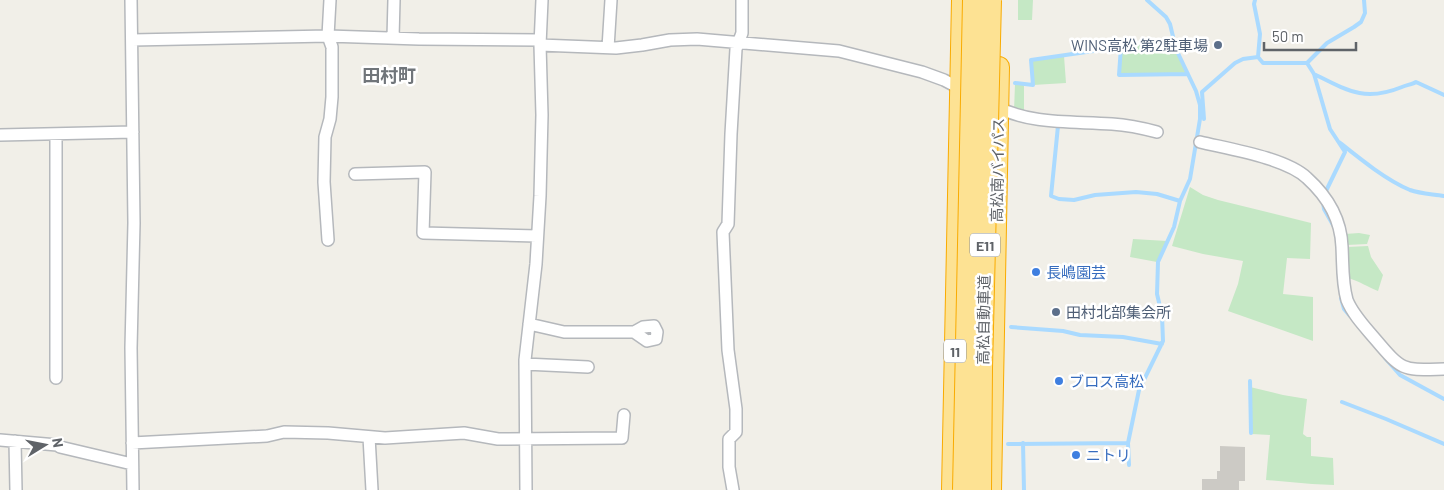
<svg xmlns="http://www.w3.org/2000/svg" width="1444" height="490" font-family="Barlow,'Noto Sans JP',sans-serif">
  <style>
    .green { fill: #c5e8c5 }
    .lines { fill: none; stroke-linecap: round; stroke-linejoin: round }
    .stream { stroke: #aadaff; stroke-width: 4 }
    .building { fill: #cccac5 }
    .street-casing { stroke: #b5b8bc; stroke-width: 14 }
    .highway-casing { stroke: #f9ab00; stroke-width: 22 }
    .street { stroke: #fff; stroke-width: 11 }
    .highway { stroke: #fde293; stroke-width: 20 }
    .highway-bridge-casing { stroke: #f9ab00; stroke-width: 22; stroke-linecap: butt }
    .highway-bridge { stroke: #fde293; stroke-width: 20 }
    .service-dot { fill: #5c6f8a; stroke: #fff; stroke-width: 2 }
    .shop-dot { fill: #3f7fe0; stroke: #fff; stroke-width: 2 }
    .labels { text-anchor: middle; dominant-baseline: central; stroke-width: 5; stroke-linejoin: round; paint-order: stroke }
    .shield { fill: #fff; stroke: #8f9295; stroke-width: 1 }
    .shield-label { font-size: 14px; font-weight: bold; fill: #5f6368 }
    .service-label { font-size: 15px; fill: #4e5e75; stroke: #fff; text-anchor: end }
    .street-label { font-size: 15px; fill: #5f6368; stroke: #fff }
    .shop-label { font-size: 15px; fill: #366cbe; stroke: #fff; text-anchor: start }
    .quarter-label { font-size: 18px; font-weight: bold; fill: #70757a; stroke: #fff }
  </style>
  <rect width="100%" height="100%" fill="#f1efe8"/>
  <path class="green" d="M 1018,0 L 1033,0 L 1032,20 L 1018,20 Z
    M 1173,39 L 1186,74 L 1120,75 L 1122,47 Z
    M 1064,56 L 1066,83 L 1033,85 L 1031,60 Z
    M 1015,84 L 1024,85 L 1024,113 L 1014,111 Z
    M 1190,187 L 1203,195 L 1218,200 L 1311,223 L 1310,259 L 1287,258 L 1283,294 L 1313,297 L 1313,341 L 1228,311 L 1238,284 L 1243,261 L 1203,254 L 1172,246 Z
    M 1359,233 L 1370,235 L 1367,244 L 1347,245 L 1345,234 Z
    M 1133,239 L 1167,241 L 1157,262 L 1130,257 Z
    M 1368,246 L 1371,257 L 1383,275 L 1378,291 C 1366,286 1361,282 1348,278 L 1347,247 Z
    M 1250,387 L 1283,395 L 1307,399 L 1303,434 L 1307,437 L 1311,437 L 1311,456 L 1333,458 L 1334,485 L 1312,484 L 1266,480 L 1270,435 L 1252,434 Z"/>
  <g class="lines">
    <path class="stream" d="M 1255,0 L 1254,4 L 1260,34 L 1258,57 L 1263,63 L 1307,63
      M 1314,74 C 1348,91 1365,102 1402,87 C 1407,85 1413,84 1416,82 L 1444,95
      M 1015,83 L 1033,85 L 1031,60 L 1121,47 L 1119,75 L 1188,74
      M 1204,119 L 1202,92 L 1235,63 L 1243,59 L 1258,57
      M 1058,126 L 1051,196 L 1059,199 L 1074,200 L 1095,195 L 1136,192 L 1157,194 L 1180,201
      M 1339,142 C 1359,158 1386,180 1410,190 C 1421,194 1433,194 1444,196
      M 1325,193 L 1345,152 L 1330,129 L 1314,74 L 1307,63 L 1327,43 L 1354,27 L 1361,22 L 1365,13 L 1364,0
      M 1323,202 L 1324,209 L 1333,225
      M 1341,298 L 1344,309 L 1350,316
      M 1011,327 L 1063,331 L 1080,335 L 1123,337 L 1162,344
      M 1385,358 L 1400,375 L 1444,399
      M 1250,381 L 1251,433
      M 1342,402 L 1386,419 L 1444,444
      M 1023,443 L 1024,490
      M 1008,444 L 1128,443
      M 1129,465 L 1128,443 L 1139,390 L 1163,341 L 1162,315 L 1157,294 L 1158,262 L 1174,227 L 1180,201 L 1190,179 L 1200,119 L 1200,105 L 1196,91 L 1176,49 L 1170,24 L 1166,17 L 1147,0"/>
  </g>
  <path class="building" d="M 1220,446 L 1245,447 L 1245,481 L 1239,481 L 1239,490 L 1202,490 L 1202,479 L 1217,479 L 1217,471 L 1220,471 Z"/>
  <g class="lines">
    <g class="street-casing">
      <path id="street" d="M 131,0 L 134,223 L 131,348 L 133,490
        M 393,38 L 394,0
        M 132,40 L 328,36 L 419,39 L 540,40
        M 540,45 L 616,48 L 642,45 L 670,40 L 697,39 L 839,51 L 922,72 L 944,80 L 963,90
        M 608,48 L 611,0
        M 995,106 C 1031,125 1073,121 1112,124 C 1127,125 1142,128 1157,132
        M 56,134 L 56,378
        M 0,135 L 133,132
        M 1200,142 C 1229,149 1286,158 1307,178 C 1327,196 1341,219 1342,247 C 1343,265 1342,283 1347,300 C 1353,315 1366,328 1376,340 C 1403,372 1403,370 1444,369
        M 355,174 L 425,172 L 423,233 L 537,236
        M 328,240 L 324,182 L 325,137 L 330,119 L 332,97 L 332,47 L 328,36 L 330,0
        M 529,324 L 564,332 L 634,332 L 643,327 L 654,326 L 657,332 L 656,339 L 647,341 L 634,332
        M 525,364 L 588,367
        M 369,437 L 372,490
        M 0,440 L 57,445 L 60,447 L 132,464
        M 15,441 L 16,490
        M 132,443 L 267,436 L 284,432 L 328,433 L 385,438 L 464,433 L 498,439 L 622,438 L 624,415
        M 526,490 L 525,360 L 536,264 L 540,196 L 542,115 L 540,45 L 542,0
        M 733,490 L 729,467 L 729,439 L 736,432 L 736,409 L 728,350 L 723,232 L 728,224 L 731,134 L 736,49 L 742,33 L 742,0"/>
    </g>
    <g class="highway-casing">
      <path id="highway" d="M 952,490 L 962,0
        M 991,490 L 999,67"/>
    </g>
    <use href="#street" class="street"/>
    <use href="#highway" class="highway"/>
    <g class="highway-bridge-casing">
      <path id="highway-bridge" d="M 963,490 L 973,0
        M 981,490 L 982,368 L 991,0"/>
    </g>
    <use href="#highway-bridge" class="highway-bridge"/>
  </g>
  <g class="service-dot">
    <circle cx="1218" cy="45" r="5"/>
    <circle cx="1056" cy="312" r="5"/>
  </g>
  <g class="shop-dot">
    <circle cx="1036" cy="272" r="5"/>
    <circle cx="1059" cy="381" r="5"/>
    <circle cx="1076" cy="455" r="5"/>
  </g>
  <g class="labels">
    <g class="shield">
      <rect x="970" y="233.5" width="30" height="23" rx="4"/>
      <rect x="944" y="339.5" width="22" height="23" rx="4"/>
    </g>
    <g class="shield-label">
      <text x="985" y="245">E11</text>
      <text x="955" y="351">11</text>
    </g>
    <g class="service-label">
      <text x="1208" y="45">WINS高松 第2駐車場</text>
      <text x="1066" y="312" text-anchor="start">田村北部集会所</text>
    </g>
    <g class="street-label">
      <text transform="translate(997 170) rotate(-89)">高松南バイパス</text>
      <text transform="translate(983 320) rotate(-89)">高松自動車道</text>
    </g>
    <g class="shop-label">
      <text x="1046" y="272">長嶋園芸</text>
      <text x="1069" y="381">ブロス高松</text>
      <text x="1086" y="455">ニトリ</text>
    </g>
    <g class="quarter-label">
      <text x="389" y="75">田村町</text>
    </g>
  </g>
  <g transform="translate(45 445) rotate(80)" stroke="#ffffff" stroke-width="4" paint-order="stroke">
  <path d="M0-4L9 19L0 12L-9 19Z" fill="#5f6368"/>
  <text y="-8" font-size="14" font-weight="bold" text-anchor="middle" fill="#5f6368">N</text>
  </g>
  <path d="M1264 42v8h92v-8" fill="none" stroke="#5f6368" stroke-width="2.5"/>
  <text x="1272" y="42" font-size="15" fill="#5f6368" stroke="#ffffff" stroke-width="4" paint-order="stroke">50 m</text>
</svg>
